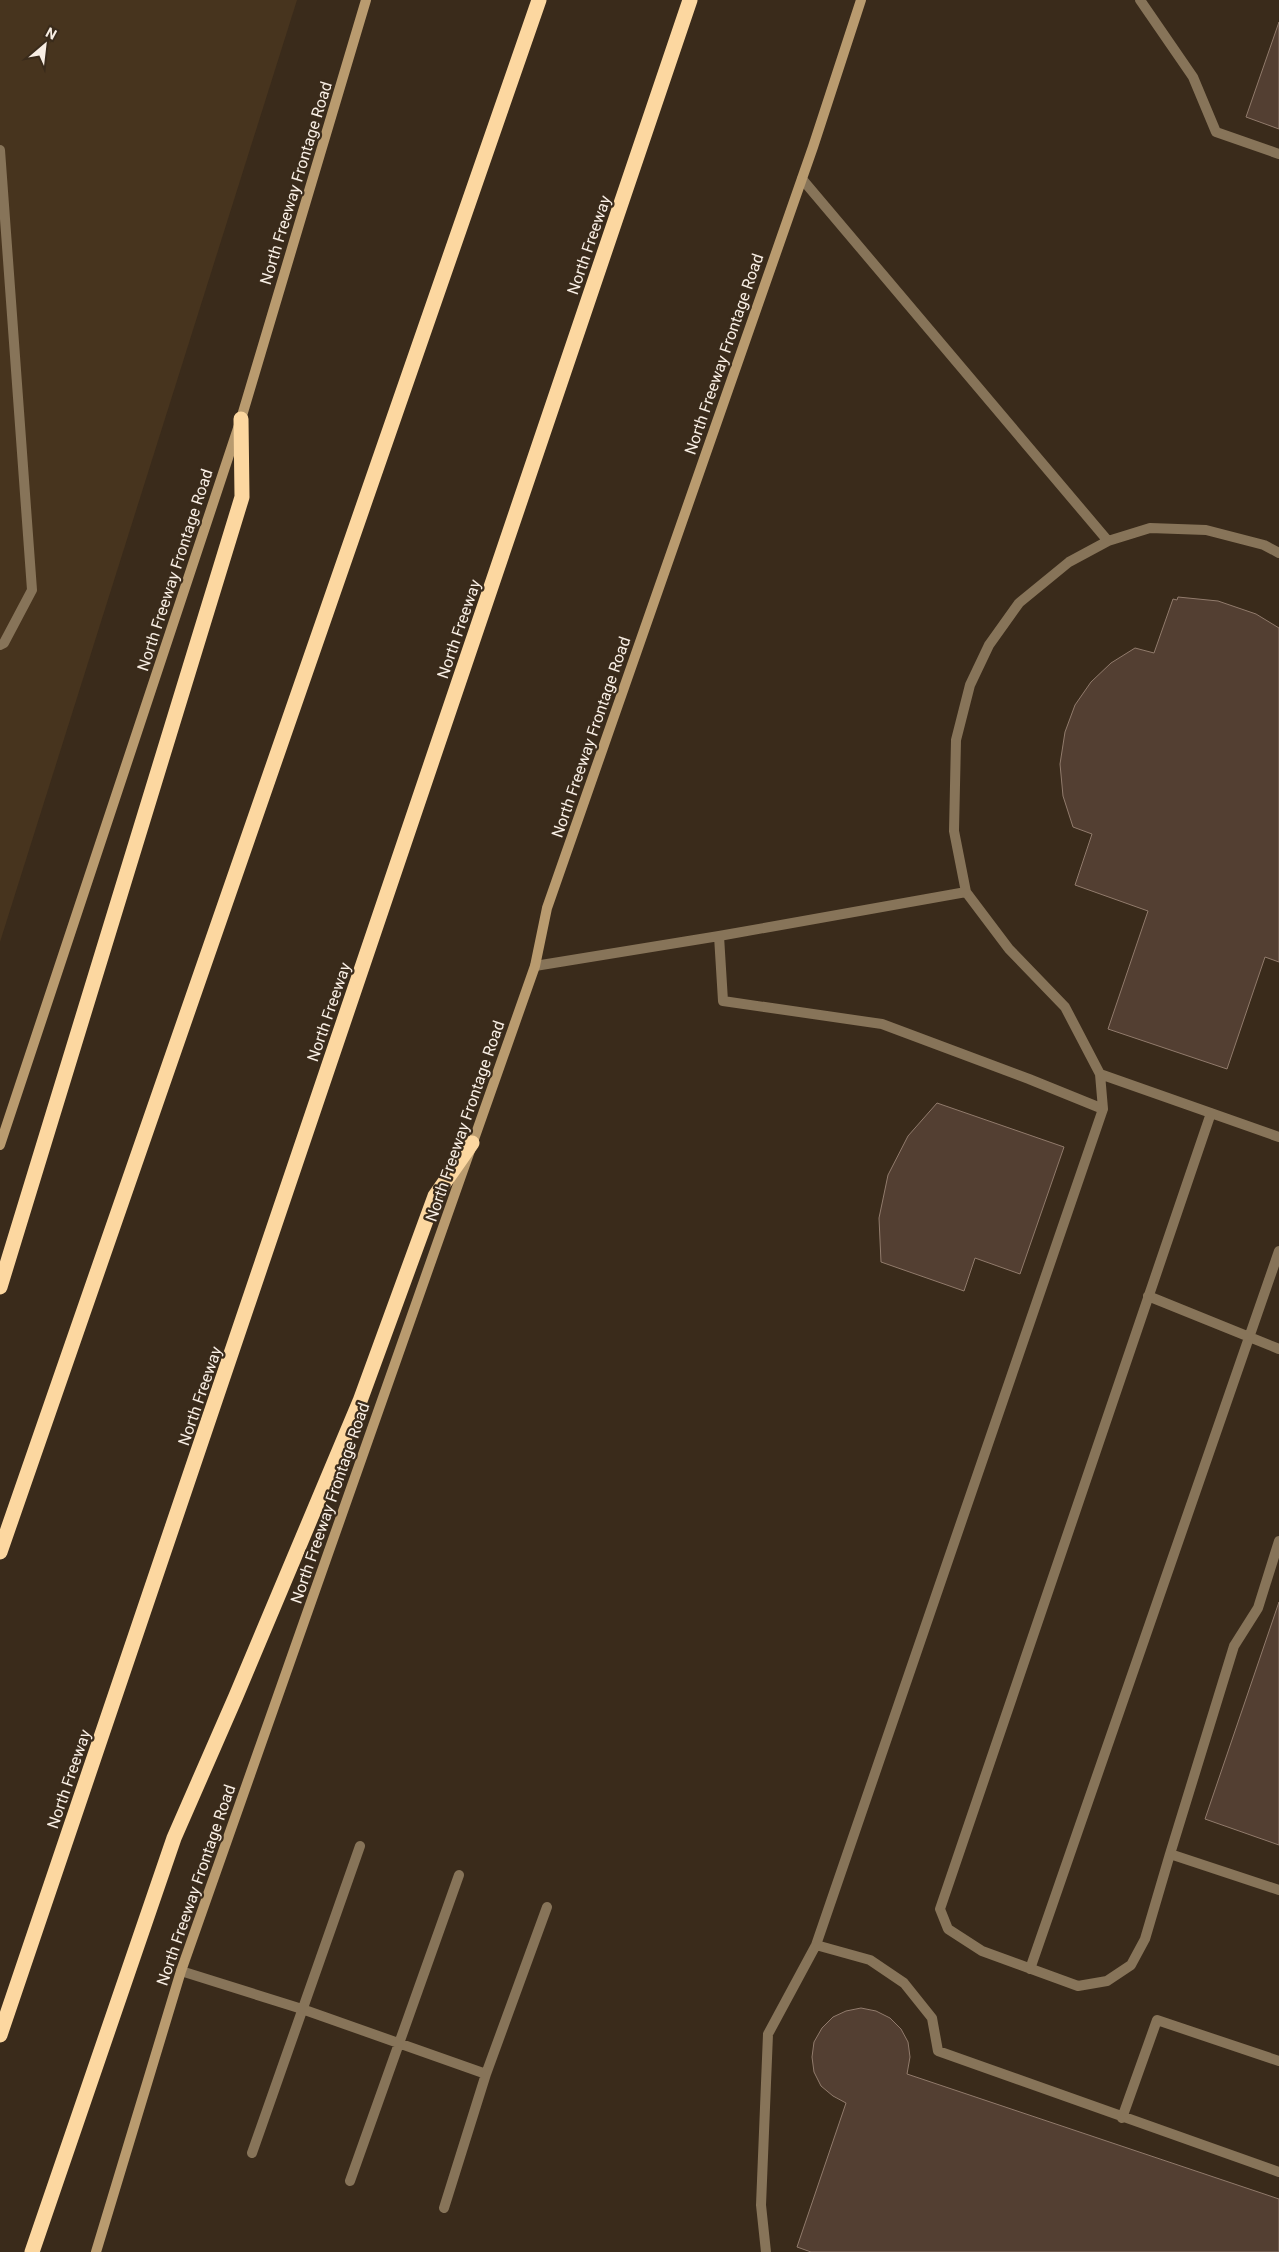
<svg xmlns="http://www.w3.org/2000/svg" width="1279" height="2252" font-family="Roboto,sans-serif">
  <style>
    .built { fill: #47341e }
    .building { fill: #533f32; stroke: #917b6c }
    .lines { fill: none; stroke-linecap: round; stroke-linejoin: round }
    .lane { stroke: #877459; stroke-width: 10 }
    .secondary { stroke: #b99b6f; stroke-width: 10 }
    .highway { stroke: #fcd7a0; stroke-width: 15 }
    .labels { text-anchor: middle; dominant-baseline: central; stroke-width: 4.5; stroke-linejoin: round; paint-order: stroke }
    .street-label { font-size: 16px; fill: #f8eee4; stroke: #3a2b1b }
  </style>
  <rect width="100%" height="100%" fill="#3a2b1b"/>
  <path class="built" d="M 0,0 L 297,0 L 0,942 Z"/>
  <path class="building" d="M 1279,22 L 1279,129 L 1246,117 Z
    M 1178,597 L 1218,601 L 1256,614 L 1279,628 L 1279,962 L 1265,957 L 1227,1069 L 1108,1029 L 1148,911 L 1075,885 L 1092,834 L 1073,827 L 1063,796 L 1060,764 L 1065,732 L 1075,705 L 1091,682 L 1111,663 L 1135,648 L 1154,653 L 1173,599 L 1177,600 Z
    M 937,1103 L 1064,1147 L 1020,1274 L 975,1258 L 964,1291 L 881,1262 L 879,1218 L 888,1175 L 908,1136 Z
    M 1279,1602 L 1279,1845 L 1205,1819 Z
    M 861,2008 L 876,2011 L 890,2018 L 901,2029 L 908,2042 L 910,2057 L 907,2074 L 1279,2199 L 1279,2252 L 811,2252 L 797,2247 L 846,2103 L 833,2096 L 821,2086 L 814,2072 L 812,2057 L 814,2042 L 822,2028 L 833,2017 L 846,2011 Z"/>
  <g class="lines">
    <path class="lane" d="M 1140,0 L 1193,77 L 1216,132 L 1279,154
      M 0,150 L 32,590 L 4,643 L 0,645
      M 802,179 L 1108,541 L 1150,528 L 1206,530 L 1264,545 L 1279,553
      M 966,892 L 954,831 L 956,740 L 970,685 L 989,645 L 1019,603 L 1069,562 L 1108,541
      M 719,936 L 723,1001 L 882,1024 L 1029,1079 L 1103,1109
      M 535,966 L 719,936 L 966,892 L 1009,949 L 1065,1007 L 1100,1074 L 1103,1109 L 816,1945 L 768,2034 L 761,2205 L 766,2252
      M 1100,1074 L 1279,1137
      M 1148,1296 L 1279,1349
      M 1279,1541 L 1258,1608 L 1234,1646 L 1170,1854 L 1279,1890
      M 1170,1854 L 1145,1939 L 1131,1965 L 1107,1981 L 1078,1986 L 982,1951 L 948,1929 L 940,1909 L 1211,1113
      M 816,1945 L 870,1960 L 904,1983 L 932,2018 L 938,2051 L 1279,2172
      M 1030,1969 L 1279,1251
      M 181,1971 L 302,2009 L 486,2074 L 547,1907
      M 1122,2118 L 1157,2020 L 1279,2061
      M 252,2153 L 360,1846
      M 350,2181 L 459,1875
      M 444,2208 L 486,2074"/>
    <path class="secondary" d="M 0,1145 L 241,419 L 366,0
      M 96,2252 L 181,1971 L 535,966 L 547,908 L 813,147 L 861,0"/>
    <path class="highway" d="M 0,1287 L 242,497 L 241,419
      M 0,1552 L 539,0
      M 0,2035 L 690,0
      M 32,2252 L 174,1838 L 236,1696 L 360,1401 L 435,1196 L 472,1143"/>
  </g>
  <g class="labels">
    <g class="street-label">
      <text transform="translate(296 183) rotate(-73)">North Freeway Frontage Road</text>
      <text transform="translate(589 245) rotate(-71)">North Freeway</text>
      <text transform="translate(724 354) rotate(-71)">North Freeway Frontage Road</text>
      <text transform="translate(175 570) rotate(-72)">North Freeway Frontage Road</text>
      <text transform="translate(459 629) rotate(-71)">North Freeway</text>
      <text transform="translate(591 737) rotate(-71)">North Freeway Frontage Road</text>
      <text transform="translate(329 1012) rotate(-71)">North Freeway</text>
      <text transform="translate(465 1121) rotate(-71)">North Freeway Frontage Road</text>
      <text transform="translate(200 1396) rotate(-71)">North Freeway</text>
      <text transform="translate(330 1503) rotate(-71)">North Freeway Frontage Road</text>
      <text transform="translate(69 1779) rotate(-71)">North Freeway</text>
      <text transform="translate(196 1885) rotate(-71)">North Freeway Frontage Road</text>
    </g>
  </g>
  <g transform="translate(45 45) rotate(28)" stroke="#3a2b1b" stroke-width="4" paint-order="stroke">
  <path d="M0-4L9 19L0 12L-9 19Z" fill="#f8eee4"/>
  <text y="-8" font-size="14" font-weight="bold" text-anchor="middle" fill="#f8eee4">N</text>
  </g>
</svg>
